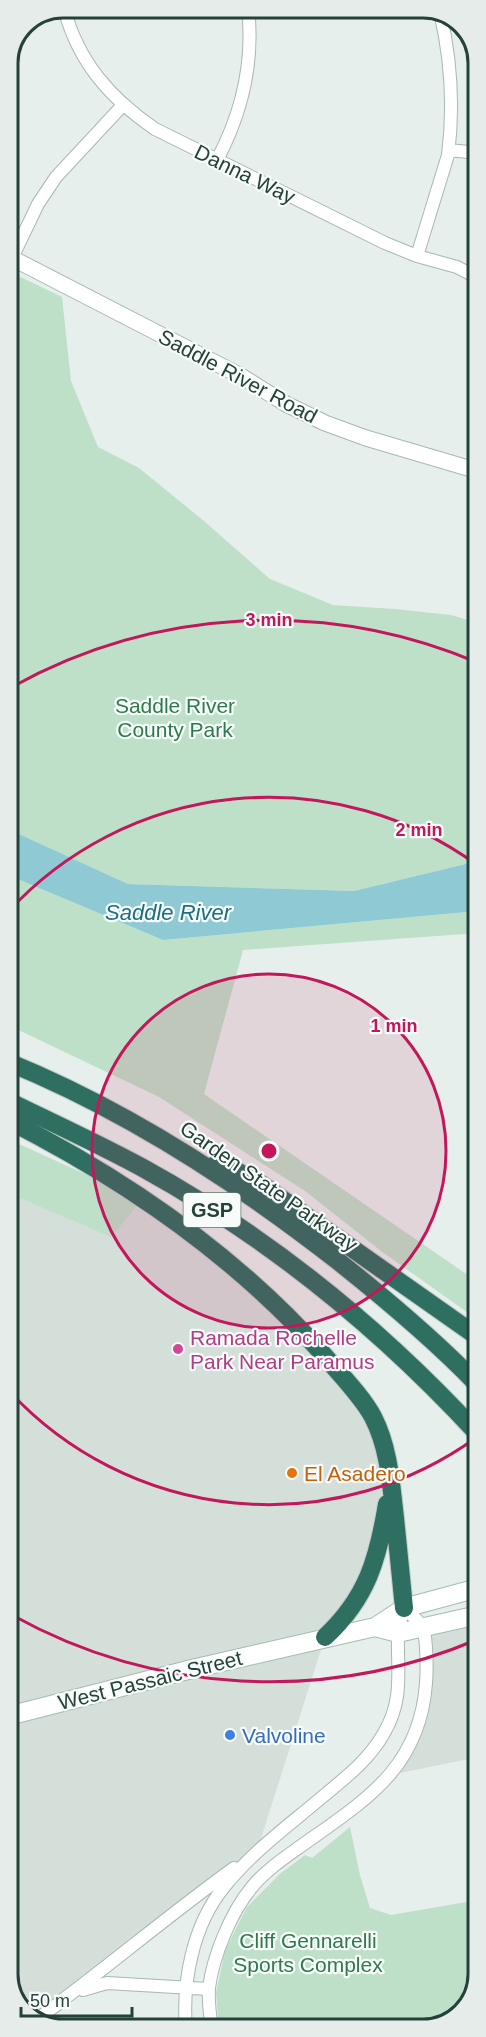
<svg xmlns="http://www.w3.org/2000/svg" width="486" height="2037" font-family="Arial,sans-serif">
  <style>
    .built { fill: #d4dfda }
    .green { fill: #bfe0c8 }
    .water { fill: #8ec9d4 }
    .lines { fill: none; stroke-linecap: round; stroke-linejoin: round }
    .minor-casing { stroke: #a8b8b2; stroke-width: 14 }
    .tertiary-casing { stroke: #a8b8b2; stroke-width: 17 }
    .secondary-casing { stroke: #a4bbb3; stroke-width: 20 }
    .motorway-casing { stroke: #c2cac8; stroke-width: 20 }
    .minor { stroke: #fff; stroke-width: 12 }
    .tertiary { stroke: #fff; stroke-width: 15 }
    .secondary { stroke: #fff; stroke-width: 18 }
    .motorway { stroke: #2f6f62; stroke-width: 18 }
    .ring { fill: none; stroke: #c2185b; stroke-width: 3 }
    .hotel-dot { fill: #d1479c; stroke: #f7fbf9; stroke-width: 2 }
    .food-dot { fill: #e8710a; stroke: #f7fbf9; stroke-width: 2 }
    .shop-dot { fill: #3f7fe0; stroke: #f7fbf9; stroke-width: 2 }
    .labels { text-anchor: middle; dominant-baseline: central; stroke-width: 4.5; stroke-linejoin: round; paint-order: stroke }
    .shield { fill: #f7fbf9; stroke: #637a73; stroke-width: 1.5 }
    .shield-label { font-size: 20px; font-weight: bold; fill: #24423a }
    .street-label { font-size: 21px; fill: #24423a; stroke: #f7fbf9 }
    .park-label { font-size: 21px; fill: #2d7a4b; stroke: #f7fbf9 }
    .hotel-label { font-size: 21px; fill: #b23c85; stroke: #f7fbf9; text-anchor: start }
    .food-label { font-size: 21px; fill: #c56008; stroke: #f7fbf9; text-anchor: start }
    .shop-label { font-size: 21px; fill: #366cbe; stroke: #f7fbf9; text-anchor: start }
    .water-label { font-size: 22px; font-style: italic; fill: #1c6f80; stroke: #f7fbf9 }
    .rim { fill: none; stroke: #24423a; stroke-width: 3 }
    .centre { fill: #c2185b; stroke: #f7fbf9; stroke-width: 3 }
    .ring-label { font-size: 18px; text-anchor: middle; font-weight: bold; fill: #c2185b; stroke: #f7fbf9; stroke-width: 4.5; stroke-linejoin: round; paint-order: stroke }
  </style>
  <rect width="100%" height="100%" fill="#e6efeb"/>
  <path class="built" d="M 8,1193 L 111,1236 L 139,1204 L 206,1243 L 373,1416 L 390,1478 L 372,1571 L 325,1637 L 257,1851 L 36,2020 L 26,2015 L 9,1984 Z
    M 478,1615 L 478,1764 L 476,1764 L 474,1758 L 390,1775 L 424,1704 L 423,1627 Z"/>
  <path class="green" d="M 8,271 L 62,297 L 71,381 L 98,447 L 139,468 L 204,521 L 270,579 L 333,605 L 395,609 L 451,615 L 478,623 L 478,861 L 354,891 L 128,884 L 8,829 Z
    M 8,875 L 163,940 L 478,911 L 478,933 L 243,950 L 204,1094 L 478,1282 L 478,1320 L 381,1251 L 305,1191 L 159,1097 L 8,1025 Z
    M 8,1139 L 107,1184 L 139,1204 L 111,1237 L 8,1193 Z
    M 350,1827 L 360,1875 L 370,1908 L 391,1915 L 478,1900 L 478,1974 L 465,2010 L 433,2028 L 219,2029 L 216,1993 L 225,1950 L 247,1907 L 281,1873 L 305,1855 L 312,1858 Z"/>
  <path class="water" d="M 8,829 L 128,884 L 354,891 L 478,861 L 478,911 L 163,940 L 8,875 Z"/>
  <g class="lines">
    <g class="minor-casing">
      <path id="minor" d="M 64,8 C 78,62 110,98 155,129 L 385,243 L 417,256 L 457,267 L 478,278
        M 449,150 L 478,153
        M 217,160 C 242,113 254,61 248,8
        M 417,256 L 448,155 C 454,108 451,59 440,12
        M 12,258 L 38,204 L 56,177 L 123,105
        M 83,1990 L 107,1983 L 209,1989
        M 56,2005 C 116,1960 173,1912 234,1868
        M 36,2020 L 62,2001
        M 186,2029 C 182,1981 193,1925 224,1887 C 252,1852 288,1826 321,1798 C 345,1778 369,1760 384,1733 C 404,1699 397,1671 398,1635 C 398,1626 402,1617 404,1608
        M 212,2029 C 210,2016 208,2001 209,1988 C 213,1956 231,1912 252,1887 C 265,1871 284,1858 301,1846 C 364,1801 420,1769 426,1683 C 427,1671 427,1640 423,1628 C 420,1621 410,1614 404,1608"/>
    </g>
    <g class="tertiary-casing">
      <path id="tertiary" d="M 8,256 L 241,376 L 286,404 L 325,423 L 366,438 L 478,471"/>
    </g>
    <g class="secondary-casing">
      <path id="secondary" d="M 375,1627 L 398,1633 L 478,1615
        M 8,1716 L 192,1669 L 375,1627 L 404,1608 L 478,1588"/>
    </g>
    <g class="motorway-casing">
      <path id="motorway" d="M 8,1062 C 128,1111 237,1182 338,1261 C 387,1300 435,1340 478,1385
        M 8,1101 C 53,1123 99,1144 143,1168 C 268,1237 382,1330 478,1434
        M 8,1120 C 126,1180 234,1254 322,1353 C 338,1372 362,1396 373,1417 C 389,1448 391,1484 395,1518 C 398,1548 401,1578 404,1608
        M 218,1161 L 262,1185 L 478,1337
        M 325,1637 C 367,1598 378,1559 387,1504"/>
    </g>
    <use href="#minor" class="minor"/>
    <use href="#tertiary" class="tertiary"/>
    <use href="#secondary" class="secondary"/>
    <use href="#motorway" class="motorway"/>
  </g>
  <circle cx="269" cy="1151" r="177" fill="#c2185b" fill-opacity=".12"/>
  <g class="ring">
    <circle cx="269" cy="1151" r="177"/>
    <path d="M477 1437A354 354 0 0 1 10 1392M8 912A354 354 0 0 1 477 865"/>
    <path d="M476 1640A531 531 0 0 1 12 1615M12 687A531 531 0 0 1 476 662"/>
  </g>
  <circle class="hotel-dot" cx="178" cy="1349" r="6"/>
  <circle class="food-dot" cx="292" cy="1473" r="6"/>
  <circle class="shop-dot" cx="230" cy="1735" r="6"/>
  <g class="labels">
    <rect class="shield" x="183.5" y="1193" width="57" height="34" rx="4.5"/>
    <g class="shield-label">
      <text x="212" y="1210">GSP</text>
    </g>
    <g class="street-label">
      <text transform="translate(245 174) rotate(26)">Danna Way</text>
      <text transform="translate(238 376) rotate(28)">Saddle River Road</text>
      <text transform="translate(269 1186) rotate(35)">Garden State Parkway</text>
      <text transform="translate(150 1680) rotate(-14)">West Passaic Street</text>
    </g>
    <g class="park-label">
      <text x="175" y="705">Saddle River<tspan x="175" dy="24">County Park</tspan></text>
      <text x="308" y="1940">Cliff Gennarelli<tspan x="308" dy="24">Sports Complex</tspan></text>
    </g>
    <g class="hotel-label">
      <text x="190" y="1337">Ramada Rochelle<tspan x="190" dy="24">Park Near Paramus</tspan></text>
    </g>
    <g class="food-label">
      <text x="304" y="1473">El Asadero</text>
    </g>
    <g class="shop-label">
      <text x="242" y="1735">Valvoline</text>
    </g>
    <g class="water-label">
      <text x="168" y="912">Saddle River</text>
    </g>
  </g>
  <path d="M0 0H486V2037H0ZM63 18H423A45 45 0 0 1 468 63V1974A45 45 0 0 1 423 2019H63A45 45 0 0 1 18 1974V63A45 45 0 0 1 63 18Z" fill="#e6ecea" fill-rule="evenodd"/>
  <path class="rim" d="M63 18H423A45 45 0 0 1 468 63V1974A45 45 0 0 1 423 2019H63A45 45 0 0 1 18 1974V63A45 45 0 0 1 63 18Z"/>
  <circle cx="269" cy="1151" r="9" class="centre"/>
  <g class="ring-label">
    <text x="269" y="626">3 min</text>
    <text x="419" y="836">2 min</text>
    <text x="394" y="1032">1 min</text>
  </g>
  <path d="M21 2007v9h111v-9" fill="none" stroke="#24423a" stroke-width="3"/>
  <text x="30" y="2007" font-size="18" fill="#24423a" stroke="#f7fbf9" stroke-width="4.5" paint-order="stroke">50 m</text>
</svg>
